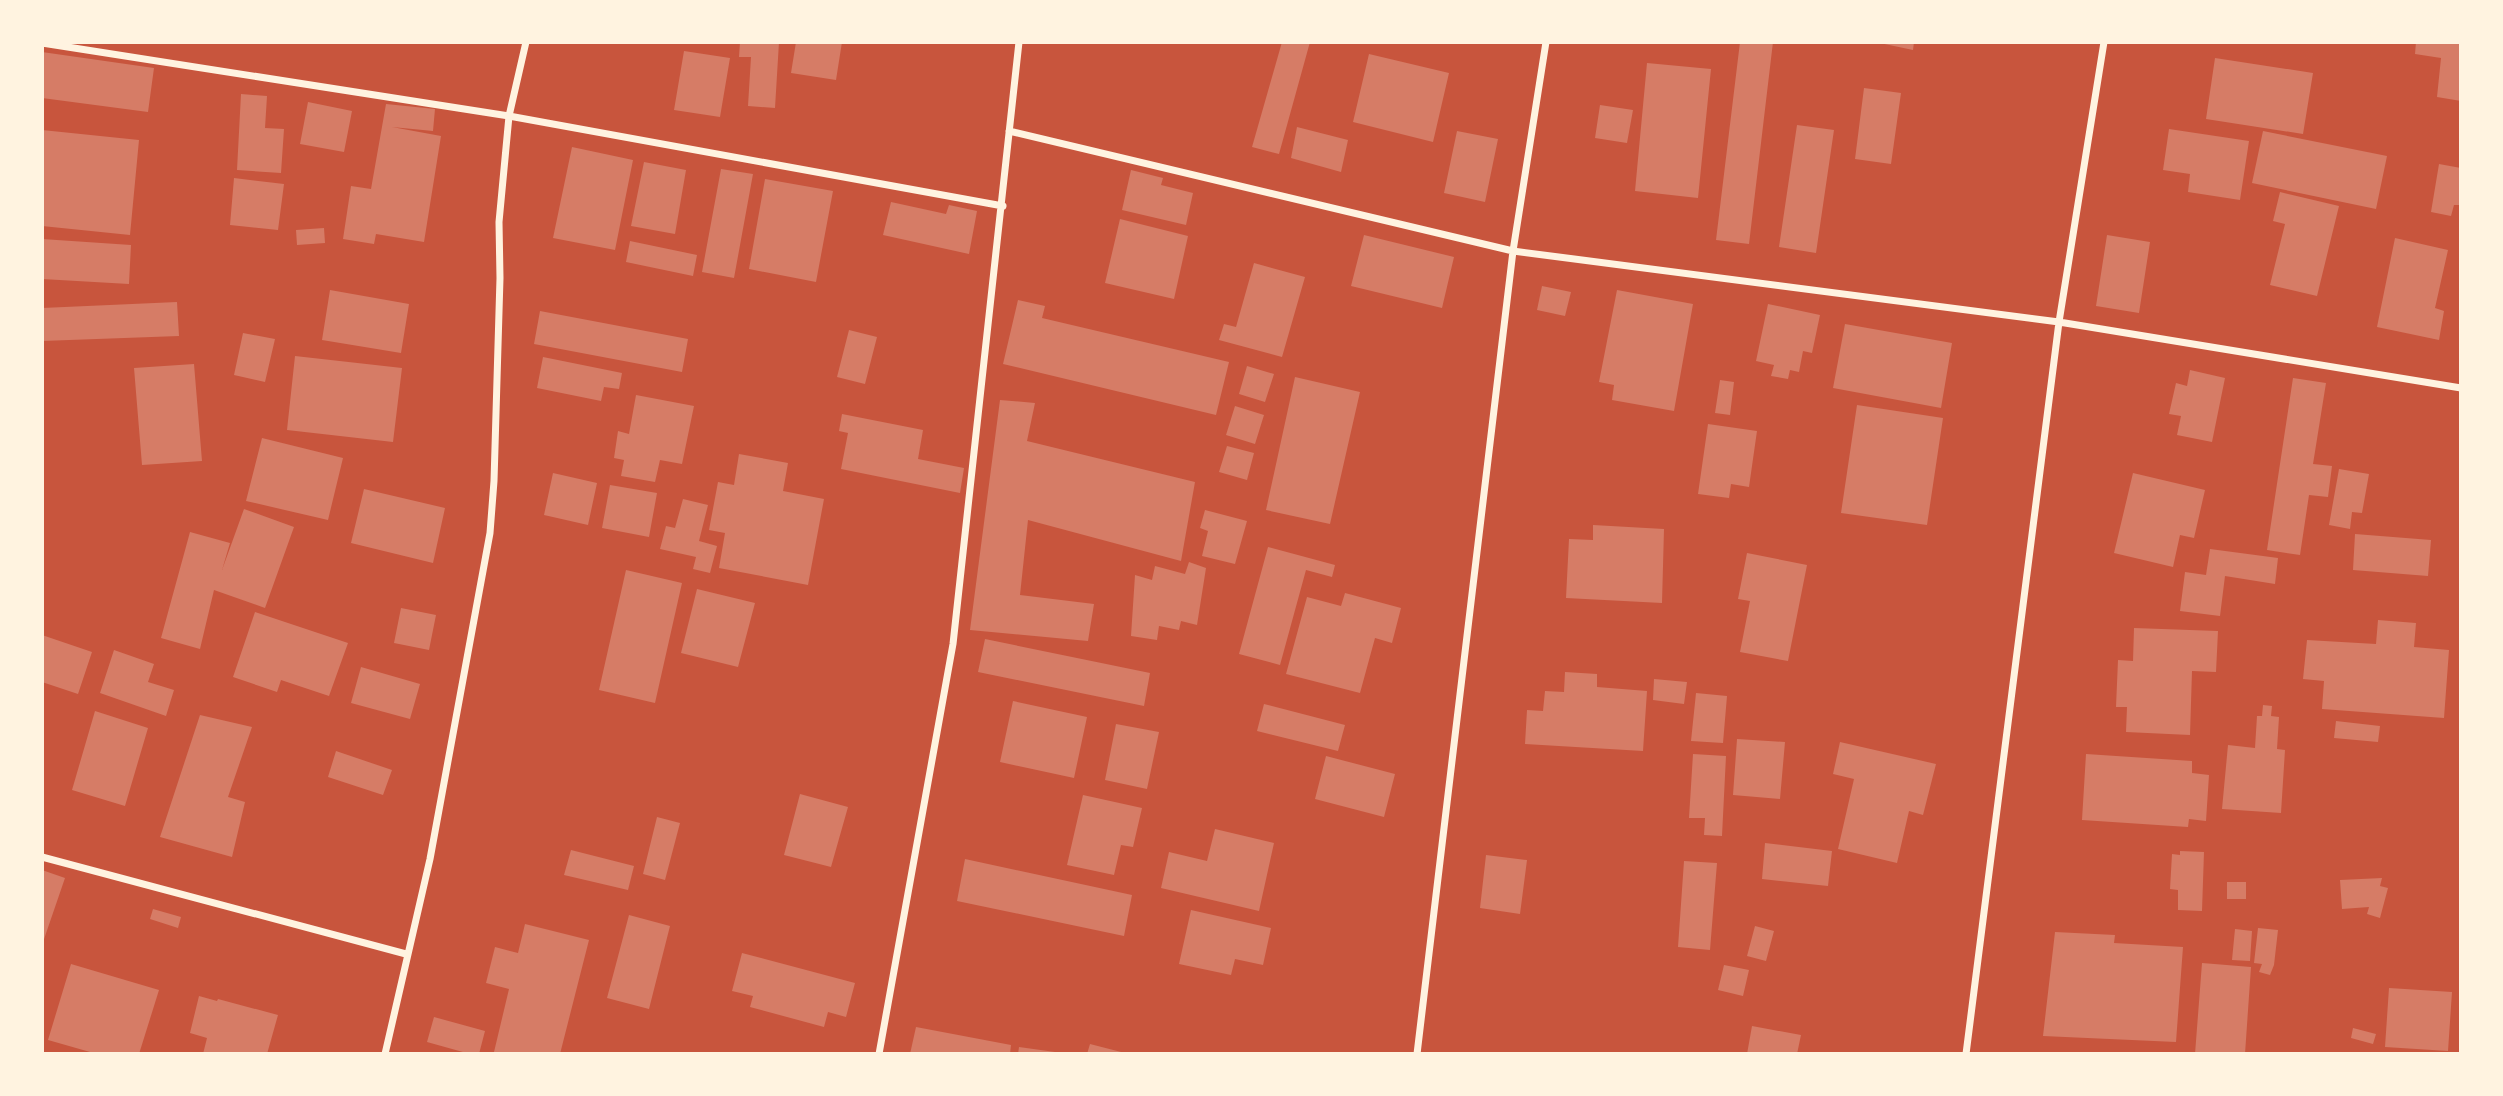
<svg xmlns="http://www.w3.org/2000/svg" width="2503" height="1096" font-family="'Fira Sans Condensed',sans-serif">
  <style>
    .building { fill: #d67c66 }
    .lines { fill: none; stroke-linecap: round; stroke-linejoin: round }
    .minor { stroke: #fff3e0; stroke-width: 7 }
  </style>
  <rect width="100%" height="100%" fill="#c8553d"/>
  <path class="building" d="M 740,42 L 779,42 L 775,108 L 748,106 L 751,57 L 739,57 Z
    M 796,42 L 842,42 L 836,80 L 791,73 Z
    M 1282,42 L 1310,42 L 1279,154 L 1252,147 Z
    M 1740,42 L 1773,42 L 1749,244 L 1716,240 Z
    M 1875,42 L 1914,42 L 1913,50 Z
    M 2416,42 L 2461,42 L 2461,101 L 2437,97 L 2441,58 L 2415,54 Z
    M 684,51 L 730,58 L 720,117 L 674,110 Z
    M 42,52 L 154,68 L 148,112 L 42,98 Z
    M 1369,54 L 1449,73 L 1433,142 L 1353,122 Z
    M 2215,58 L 2313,73 L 2303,134 L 2206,119 Z
    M 1647,63 L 1711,69 L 1698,198 L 1635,191 Z
    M 1864,88 L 1901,93 L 1891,164 L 1855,159 Z
    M 241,94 L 267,96 L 265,128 L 284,129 L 281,173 L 237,170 Z
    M 308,102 L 352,111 L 344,152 L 300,144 Z
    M 386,104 L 435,109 L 433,131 L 392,127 L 441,136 L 424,242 L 376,234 L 374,244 L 343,239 L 351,186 L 371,189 Z
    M 1600,105 L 1633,110 L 1627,143 L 1595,138 Z
    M 1797,125 L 1834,130 L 1816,253 L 1779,247 Z
    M 1297,127 L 1348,140 L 1341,172 L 1291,158 Z
    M 2169,129 L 2249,141 L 2240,200 L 2188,192 L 2190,174 L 2163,170 Z
    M 42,130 L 139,140 L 130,235 L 42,226 Z
    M 1457,131 L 1498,139 L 1485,202 L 1444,193 Z
    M 2263,131 L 2387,156 L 2376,209 L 2252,183 Z
    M 572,147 L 633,160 L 615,250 L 553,238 Z
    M 644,162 L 686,170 L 675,234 L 631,226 Z
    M 2439,164 L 2461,168 L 2461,205 L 2454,205 L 2451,216 L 2431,212 Z
    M 721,169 L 753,174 L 734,278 L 702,272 Z
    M 1131,170 L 1163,178 L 1161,185 L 1193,193 L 1186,225 L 1122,210 Z
    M 234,178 L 284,184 L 278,230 L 230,225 Z
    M 765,179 L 833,191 L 816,282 L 749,269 Z
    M 2280,192 L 2339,206 L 2317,296 L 2270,285 L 2285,224 L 2273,221 Z
    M 891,202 L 946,214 L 949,205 L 977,211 L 969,254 L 883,235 Z
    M 1120,219 L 1188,236 L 1174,299 L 1105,283 Z
    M 324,228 L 325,243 L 297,245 L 296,230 Z
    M 1364,235 L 1454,257 L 1442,308 L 1351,286 Z
    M 2107,235 L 2150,242 L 2139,313 L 2096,306 Z
    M 2395,238 L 2448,250 L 2435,308 L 2444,311 L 2439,340 L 2377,327 Z
    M 42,239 L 131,245 L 129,284 L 42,279 Z
    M 630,241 L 697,255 L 693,276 L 626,262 Z
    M 1254,263 L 1305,277 L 1282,357 L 1219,340 L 1224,324 L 1236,327 Z
    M 1542,286 L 1571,292 L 1565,316 L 1537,310 Z
    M 330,290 L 409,304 L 401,353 L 322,340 Z
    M 1617,290 L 1693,304 L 1674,411 L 1612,400 L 1614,385 L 1599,382 Z
    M 1018,300 L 1045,306 L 1042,318 L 1229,362 L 1216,415 L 1003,364 Z
    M 177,302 L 179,336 L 42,341 L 42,308 Z
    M 1768,304 L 1820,315 L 1812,353 L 1803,351 L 1799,372 L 1790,370 L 1788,379 L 1771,376 L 1774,365 L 1756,361 Z
    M 540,311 L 688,339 L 682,372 L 534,344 Z
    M 1845,324 L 1952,343 L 1941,408 L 1833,388 Z
    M 849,330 L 877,337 L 865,384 L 837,377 Z
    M 243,333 L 275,339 L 265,382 L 234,375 Z
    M 295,356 L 402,368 L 393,442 L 287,430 Z
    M 543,357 L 622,373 L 619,389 L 604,387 L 601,401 L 537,388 Z
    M 194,364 L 202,461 L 142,465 L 134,368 Z
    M 1247,366 L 1274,374 L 1265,402 L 1239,394 Z
    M 2190,370 L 2225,378 L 2212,442 L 2177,435 L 2181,416 L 2169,414 L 2176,383 L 2187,386 Z
    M 1295,377 L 1360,392 L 1330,524 L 1266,510 Z
    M 2293,378 L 2326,383 L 2313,464 L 2332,466 L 2328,497 L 2309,495 L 2300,555 L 2267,550 Z
    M 1720,380 L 1734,382 L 1730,415 L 1715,413 Z
    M 636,395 L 694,406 L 682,464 L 660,460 L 655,482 L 621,476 L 624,460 L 614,458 L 618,431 L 629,434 Z
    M 1000,400 L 1035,403 L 1027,441 L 1195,482 L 1181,561 L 1028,520 L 1020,595 L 1094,604 L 1088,641 L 970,630 Z
    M 1857,405 L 1943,418 L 1927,525 L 1841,513 Z
    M 1235,406 L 1264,415 L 1255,444 L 1226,435 Z
    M 842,414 L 923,430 L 918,459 L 964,468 L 960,493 L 841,469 L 848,433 L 839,431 Z
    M 1708,424 L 1757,431 L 1749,487 L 1731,484 L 1729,498 L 1698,494 Z
    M 262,438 L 343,458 L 328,520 L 246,501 Z
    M 1227,446 L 1254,453 L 1247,480 L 1219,472 Z
    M 739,454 L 788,463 L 783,491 L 824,499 L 808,585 L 719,568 L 725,533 L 709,530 L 718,482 L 734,485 Z
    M 2339,469 L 2369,474 L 2362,513 L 2352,512 L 2350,529 L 2329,525 Z
    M 553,473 L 597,483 L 588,525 L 544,515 Z
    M 2133,473 L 2205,490 L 2194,538 L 2180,535 L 2173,567 L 2114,553 Z
    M 610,485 L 657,493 L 649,537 L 602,528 Z
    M 364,489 L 445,508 L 433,563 L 351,543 Z
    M 683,499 L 708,505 L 699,541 L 717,546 L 710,573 L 693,569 L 696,557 L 660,549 L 666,526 L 675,528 Z
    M 244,509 L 294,527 L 265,608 L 214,590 L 200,649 L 161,638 L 190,532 L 230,543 L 222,570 Z
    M 1205,510 L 1247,521 L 1235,564 L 1202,556 L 1208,531 L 1200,528 Z
    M 1593,525 L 1664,529 L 1662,603 L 1566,598 L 1569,539 L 1593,540 Z
    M 2355,534 L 2431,540 L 2428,576 L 2353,570 Z
    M 1268,547 L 1335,565 L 1332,577 L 1306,570 L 1280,665 L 1239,654 Z
    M 2210,549 L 2278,558 L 2275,584 L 2225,576 L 2220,616 L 2180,611 L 2185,572 L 2206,575 Z
    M 1747,553 L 1807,565 L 1788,661 L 1740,652 L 1750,601 L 1738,599 Z
    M 1189,562 L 1206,568 L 1197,625 L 1181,621 L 1179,630 L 1159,626 L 1157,640 L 1131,636 L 1135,575 L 1152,580 L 1155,566 L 1185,574 Z
    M 626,570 L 682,583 L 655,703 L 599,690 Z
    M 697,589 L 755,603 L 738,667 L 681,653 Z
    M 1345,593 L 1401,608 L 1392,643 L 1375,638 L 1360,693 L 1286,674 L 1307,597 L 1341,606 Z
    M 401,608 L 436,615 L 429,650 L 394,643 Z
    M 255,612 L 348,643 L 329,696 L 281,680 L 277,692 L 233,677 Z
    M 2378,620 L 2416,623 L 2414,647 L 2449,650 L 2444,718 L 2322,709 L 2324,681 L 2303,679 L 2307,640 L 2376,644 Z
    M 2134,628 L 2218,631 L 2216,672 L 2192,671 L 2190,735 L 2126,732 L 2127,707 L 2116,707 L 2118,660 L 2133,661 Z
    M 42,635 L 92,652 L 78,694 L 42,682 Z
    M 985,639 L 1150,673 L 1144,706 L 978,672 Z
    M 114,650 L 154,664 L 148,682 L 174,690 L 166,716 L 100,693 Z
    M 361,667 L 420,684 L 410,719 L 351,703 Z
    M 1565,672 L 1597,674 L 1597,687 L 1647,691 L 1643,751 L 1525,744 L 1527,710 L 1543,711 L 1545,691 L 1564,692 Z
    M 1654,679 L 1687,682 L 1684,704 L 1653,700 Z
    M 1696,693 L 1727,696 L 1723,743 L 1691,741 Z
    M 1013,701 L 1087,717 L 1074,778 L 1000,762 Z
    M 1264,704 L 1345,725 L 1338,751 L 1257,731 Z
    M 2263,705 L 2272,706 L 2271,716 L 2279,717 L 2277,749 L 2285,750 L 2281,813 L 2222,809 L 2228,745 L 2255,748 L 2257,716 L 2262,716 Z
    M 95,711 L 148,728 L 125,806 L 72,790 Z
    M 200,715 L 252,727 L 228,797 L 245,802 L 232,857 L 160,837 Z
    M 2336,721 L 2380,726 L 2378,742 L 2334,738 Z
    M 1116,724 L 1159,732 L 1147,789 L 1105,780 Z
    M 1737,739 L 1785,742 L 1780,799 L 1733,795 Z
    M 1840,742 L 1936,764 L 1923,815 L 1909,811 L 1897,863 L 1838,849 L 1854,779 L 1833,774 Z
    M 336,751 L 392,770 L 383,795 L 328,777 Z
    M 1693,754 L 1726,756 L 1722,836 L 1704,835 L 1705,818 L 1689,818 Z
    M 2086,754 L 2192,761 L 2192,773 L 2209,775 L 2206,821 L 2189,819 L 2188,827 L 2082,820 Z
    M 1326,756 L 1395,774 L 1384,817 L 1315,799 Z
    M 800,794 L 848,807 L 831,867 L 784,855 Z
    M 1083,795 L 1142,808 L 1133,847 L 1121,845 L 1114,875 L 1067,865 Z
    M 657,817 L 680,823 L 665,880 L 643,874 Z
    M 1215,829 L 1274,843 L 1259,911 L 1161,888 L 1169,852 L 1207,861 Z
    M 1765,843 L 1832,851 L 1828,886 L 1762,879 Z
    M 571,850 L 634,866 L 628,890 L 564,875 Z
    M 2180,851 L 2204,852 L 2202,911 L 2178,910 L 2178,890 L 2170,889 L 2172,854 L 2180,855 Z
    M 1486,855 L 1527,860 L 1520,914 L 1480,908 Z
    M 965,859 L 1132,895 L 1124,936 L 957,901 Z
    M 1684,861 L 1717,863 L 1710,950 L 1678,947 Z
    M 42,870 L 65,878 L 42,945 Z
    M 2382,878 L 2380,886 L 2388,888 L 2380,918 L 2367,914 L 2369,907 L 2342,909 L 2340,880 Z
    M 2227,882 L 2246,882 L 2246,899 L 2227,899 Z
    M 153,909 L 181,917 L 178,928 L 150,919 Z
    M 1191,910 L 1271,928 L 1263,965 L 1235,959 L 1231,975 L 1179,964 Z
    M 629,915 L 670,926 L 649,1009 L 607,998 Z
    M 525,924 L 589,940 L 560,1054 L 503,1054 L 494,1052 L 509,989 L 486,983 L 495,947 L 518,953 Z
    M 1755,926 L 1774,931 L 1766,961 L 1747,956 Z
    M 2258,928 L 2278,930 L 2274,965 L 2270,975 L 2259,972 L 2262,964 L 2254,963 Z
    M 2235,929 L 2252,931 L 2250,961 L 2232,960 Z
    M 2055,932 L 2115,935 L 2114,943 L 2183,947 L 2176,1042 L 2043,1036 Z
    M 742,953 L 855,983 L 846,1017 L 828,1012 L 824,1027 L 750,1007 L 753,996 L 732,991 Z
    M 2202,963 L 2251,967 L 2245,1054 L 2195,1054 Z
    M 71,964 L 159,990 L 139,1054 L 97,1054 L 48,1040 Z
    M 1724,965 L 1749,970 L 1743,996 L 1718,990 Z
    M 2389,988 L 2452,992 L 2448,1051 L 2385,1047 Z
    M 199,996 L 217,1001 L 218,999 L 278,1015 L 267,1054 L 203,1054 L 207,1038 L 190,1033 Z
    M 434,1017 L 485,1031 L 479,1054 L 470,1054 L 427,1042 Z
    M 1752,1026 L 1801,1035 L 1797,1054 L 1747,1054 Z
    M 916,1027 L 1011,1045 L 1010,1054 L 910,1054 Z
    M 2353,1028 L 2376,1034 L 2373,1044 L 2351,1038 Z
    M 1090,1044 L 1125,1053 L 1125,1054 L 1087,1054 Z
    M 1019,1047 L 1055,1052 L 1055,1054 L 1018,1054 Z"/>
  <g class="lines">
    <path class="minor" d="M 42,43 L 509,116 L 1003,206
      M 1009,131 L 1513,251 L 2059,322 L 2461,388
      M 42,857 L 406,954
      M 385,1054 L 430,859 L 490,533 L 494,481 L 500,278 L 499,222 L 509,116 L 526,42
      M 879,1054 L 953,644 L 1019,42
      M 1417,1054 L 1513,251 L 1546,42
      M 1966,1054 L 2059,322 L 2104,42"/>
  </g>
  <rect width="2503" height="1096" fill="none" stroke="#fff3e0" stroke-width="88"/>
</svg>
